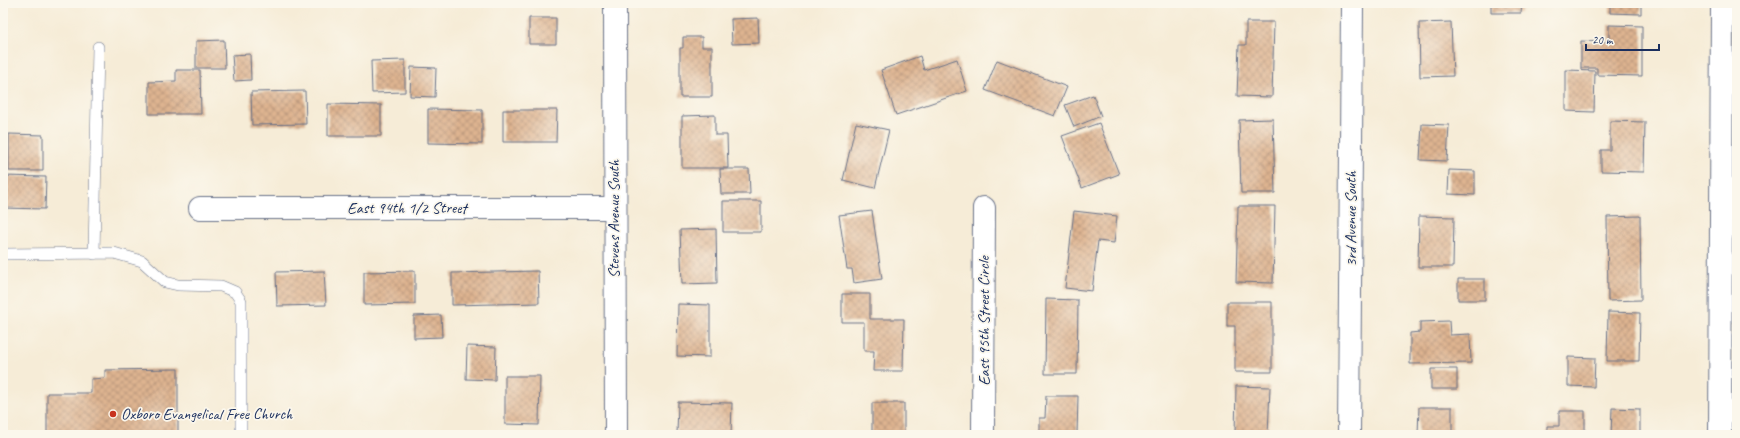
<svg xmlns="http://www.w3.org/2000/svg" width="1740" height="438" font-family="Caveat,sans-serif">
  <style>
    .building { fill: url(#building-cross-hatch) }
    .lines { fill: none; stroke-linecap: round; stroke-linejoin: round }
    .lane-casing { stroke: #687188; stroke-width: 12 }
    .street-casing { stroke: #687188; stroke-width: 24 }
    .lane { stroke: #fff; stroke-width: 11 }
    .street { stroke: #fff; stroke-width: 22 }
    .poi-dot { fill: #c8321e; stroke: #fbf7ec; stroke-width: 1.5 }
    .labels { text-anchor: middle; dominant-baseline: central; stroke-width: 3.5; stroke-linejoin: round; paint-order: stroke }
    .street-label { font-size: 16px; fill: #1b2f5e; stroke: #fbf7ec }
    .poi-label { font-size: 16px; fill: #1b2f5e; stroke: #fbf7ec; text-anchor: start }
  </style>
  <defs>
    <pattern id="building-cross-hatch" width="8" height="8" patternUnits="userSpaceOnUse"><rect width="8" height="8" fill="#deb490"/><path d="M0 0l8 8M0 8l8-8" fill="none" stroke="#b39379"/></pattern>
  </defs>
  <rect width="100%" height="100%" fill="#fbf7ec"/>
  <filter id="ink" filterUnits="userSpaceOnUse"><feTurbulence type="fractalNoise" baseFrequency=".025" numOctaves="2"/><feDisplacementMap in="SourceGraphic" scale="8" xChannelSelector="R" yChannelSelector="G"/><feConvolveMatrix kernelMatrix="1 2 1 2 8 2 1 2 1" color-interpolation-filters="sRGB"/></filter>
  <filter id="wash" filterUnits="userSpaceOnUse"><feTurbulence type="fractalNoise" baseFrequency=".012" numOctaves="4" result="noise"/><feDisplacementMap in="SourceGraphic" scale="16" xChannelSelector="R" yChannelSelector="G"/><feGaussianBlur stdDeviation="0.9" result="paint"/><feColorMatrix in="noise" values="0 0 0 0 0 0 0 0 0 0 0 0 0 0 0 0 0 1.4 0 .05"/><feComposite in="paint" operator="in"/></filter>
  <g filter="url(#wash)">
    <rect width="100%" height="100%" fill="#f6ecd7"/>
    <g id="blocks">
      <path class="building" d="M 1491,3 L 1522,3 L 1521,13 L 1491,13 Z
        M 1610,3 L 1641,3 L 1641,14 L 1610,13 Z
        M 529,18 L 556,18 L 556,44 L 529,44 Z
        M 758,18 L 759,43 L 732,44 L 731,19 Z
        M 1246,22 L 1274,22 L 1272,97 L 1237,96 L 1239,45 L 1246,45 Z
        M 1451,22 L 1453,76 L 1420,77 L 1419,23 Z
        M 1609,25 L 1642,26 L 1642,76 L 1597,75 L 1597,68 L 1581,68 L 1581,41 L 1609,42 Z
        M 683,37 L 702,37 L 702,47 L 712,47 L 712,97 L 680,97 L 680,48 L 683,48 Z
        M 224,40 L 225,68 L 196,68 L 196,41 Z
        M 250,54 L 251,80 L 234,81 L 232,55 Z
        M 920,56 L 924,70 L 957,59 L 967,91 L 896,115 L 881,70 Z
        M 405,60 L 405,92 L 372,93 L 371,61 Z
        M 997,60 L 1067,87 L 1055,116 L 985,90 Z
        M 411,67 L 436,68 L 435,97 L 410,96 Z
        M 176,70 L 200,70 L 201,114 L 149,114 L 149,82 L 176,81 Z
        M 1566,70 L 1595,71 L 1594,112 L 1566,111 Z
        M 305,91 L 306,124 L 252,125 L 251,92 Z
        M 1093,95 L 1101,116 L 1074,127 L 1065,105 Z
        M 328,104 L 381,105 L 381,136 L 328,136 Z
        M 428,109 L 482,110 L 482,144 L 428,143 Z
        M 503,110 L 557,110 L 556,142 L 503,142 Z
        M 715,115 L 715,135 L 727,135 L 728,168 L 682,168 L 682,116 Z
        M 1273,119 L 1275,193 L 1241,193 L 1239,120 Z
        M 1610,121 L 1645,122 L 1644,172 L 1601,171 L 1601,150 L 1610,150 Z
        M 856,123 L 889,130 L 875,188 L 843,180 Z
        M 1099,123 L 1119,174 L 1082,188 L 1062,136 Z
        M 1422,124 L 1449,125 L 1447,161 L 1420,160 Z
        M 9,134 L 43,135 L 43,171 L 9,171 Z
        M 720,169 L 749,169 L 750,194 L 721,194 Z
        M 1449,170 L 1475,171 L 1475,195 L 1448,194 Z
        M 3,176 L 46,177 L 45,209 L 3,208 Z
        M 723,201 L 761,201 L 761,232 L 723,232 Z
        M 1238,206 L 1275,206 L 1273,283 L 1236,282 Z
        M 872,211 L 882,279 L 854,283 L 852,269 L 847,269 L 839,215 Z
        M 1074,211 L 1117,216 L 1114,243 L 1098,241 L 1092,291 L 1065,288 Z
        M 1419,216 L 1454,217 L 1453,267 L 1418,267 Z
        M 1640,216 L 1641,300 L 1608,301 L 1607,217 Z
        M 716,229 L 717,283 L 682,284 L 680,230 Z
        M 324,271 L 326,305 L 277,306 L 276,272 Z
        M 415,271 L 415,304 L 364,305 L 364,272 Z
        M 538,271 L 539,303 L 452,305 L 452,273 Z
        M 1458,279 L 1485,279 L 1485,300 L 1458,300 Z
        M 842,294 L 870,294 L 870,319 L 904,319 L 903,371 L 873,371 L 874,351 L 864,351 L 864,322 L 842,322 Z
        M 1046,299 L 1078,300 L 1077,374 L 1045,374 Z
        M 1227,302 L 1272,302 L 1272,372 L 1235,372 L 1235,326 L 1227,326 Z
        M 678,304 L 710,305 L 710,357 L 677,356 Z
        M 1608,312 L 1640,313 L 1639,361 L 1607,361 Z
        M 441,315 L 442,337 L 414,338 L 414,316 Z
        M 1449,321 L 1450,335 L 1470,334 L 1471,363 L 1410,364 L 1410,333 L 1420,332 L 1420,322 Z
        M 467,346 L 496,347 L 495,380 L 466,379 Z
        M 1568,357 L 1595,358 L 1594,387 L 1568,386 Z
        M 178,369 L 178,435 L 47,435 L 47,393 L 91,393 L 91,379 L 105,378 L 105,370 Z
        M 1431,369 L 1457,369 L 1457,389 L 1431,389 Z
        M 505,376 L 540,376 L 539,425 L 505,424 Z
        M 1236,386 L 1270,387 L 1268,435 L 1235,435 Z
        M 1046,396 L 1078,396 L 1077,435 L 1039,435 L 1039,418 L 1045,418 Z
        M 678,402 L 732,403 L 731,435 L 677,435 Z
        M 872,403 L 904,403 L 904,435 L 872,435 Z
        M 1419,407 L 1452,407 L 1452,435 L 1418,435 Z
        M 1612,408 L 1640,409 L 1640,435 L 1611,435 Z
        M 1559,411 L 1585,411 L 1585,435 L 1547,435 L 1547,426 L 1559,426 Z"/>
    </g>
  </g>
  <g filter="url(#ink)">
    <use href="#blocks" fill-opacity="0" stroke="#687188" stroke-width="1"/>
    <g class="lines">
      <g class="lane-casing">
        <path id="lane" d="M 3,254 L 114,253 L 142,261 L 165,282 L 178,285 L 221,286 L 235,292 L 241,301 L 241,435
          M 94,254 L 98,47"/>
      </g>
      <g class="street-casing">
        <path id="street" d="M 615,3 L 616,435
          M 200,208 L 614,208
          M 983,435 L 984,208
          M 1349,435 L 1352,3
          M 1720,435 L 1722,3"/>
      </g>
      <use href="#lane" class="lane"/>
      <use href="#street" class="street"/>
    </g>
  </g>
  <circle class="poi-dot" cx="113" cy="414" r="4"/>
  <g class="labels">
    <g class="street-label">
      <text x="407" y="208">East 94th 1/2 Street</text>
      <text transform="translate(614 219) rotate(-90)">Stevens Avenue South</text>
      <text transform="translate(1351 219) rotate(-90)">3rd Avenue South</text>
      <text transform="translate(984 321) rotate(-90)">East 95th Street Circle</text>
    </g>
    <g class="poi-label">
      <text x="121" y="414">Oxboro Evangelical Free Church</text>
    </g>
  </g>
  <rect width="1740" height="438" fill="none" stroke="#fbf7ec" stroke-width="16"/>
  <path d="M1586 44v6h73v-6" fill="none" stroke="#1b2f5e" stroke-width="2"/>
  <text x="1592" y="44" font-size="12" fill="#1b2f5e" stroke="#fbf7ec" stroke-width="3" paint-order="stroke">20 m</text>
</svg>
